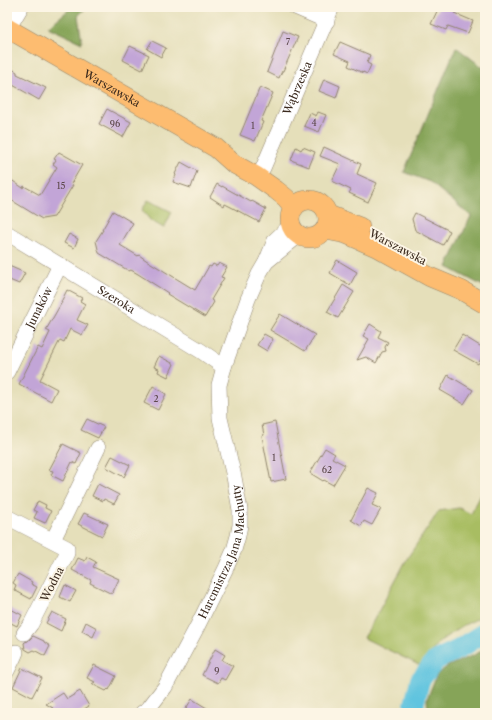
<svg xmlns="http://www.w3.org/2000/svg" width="492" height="720" font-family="'Libre Caslon Text',serif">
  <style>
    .green { fill: #a8bd62; stroke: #727440 }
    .forest { fill: #86a458; stroke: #60673b }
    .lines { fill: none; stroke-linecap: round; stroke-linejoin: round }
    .river { stroke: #61c4df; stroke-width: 20 }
    .building { fill: #c2a5d7 }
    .minor-casing { stroke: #90846c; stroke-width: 16 }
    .major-casing { stroke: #90846c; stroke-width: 20 }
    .minor { stroke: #fff; stroke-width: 15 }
    .major { stroke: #fdbc6f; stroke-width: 19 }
    .labels { text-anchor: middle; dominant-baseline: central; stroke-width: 4; stroke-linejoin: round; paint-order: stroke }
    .number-label { font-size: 9px; fill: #5d494c }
    .street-label { font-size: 11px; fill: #3b2a1e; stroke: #fcf5e5 }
  </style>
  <rect width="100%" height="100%" fill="#fcf5e5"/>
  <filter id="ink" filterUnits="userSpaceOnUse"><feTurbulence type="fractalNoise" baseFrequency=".025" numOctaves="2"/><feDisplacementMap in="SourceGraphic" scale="8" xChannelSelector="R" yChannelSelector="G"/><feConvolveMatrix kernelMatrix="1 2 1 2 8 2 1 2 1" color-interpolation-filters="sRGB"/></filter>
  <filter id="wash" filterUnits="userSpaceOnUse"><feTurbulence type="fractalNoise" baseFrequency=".012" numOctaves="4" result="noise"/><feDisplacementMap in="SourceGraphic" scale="16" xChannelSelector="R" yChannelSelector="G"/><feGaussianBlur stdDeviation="0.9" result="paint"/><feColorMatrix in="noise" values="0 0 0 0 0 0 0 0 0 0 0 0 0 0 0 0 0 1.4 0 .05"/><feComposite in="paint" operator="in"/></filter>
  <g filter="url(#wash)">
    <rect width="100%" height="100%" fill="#e5dfba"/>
    <path class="green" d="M 148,200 L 172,212 L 164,228 L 151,221 L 142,210 Z
      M 485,487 L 485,615 L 462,626 L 440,641 L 421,666 L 364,638 L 408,557 L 439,511 L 459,508 L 471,514 Z"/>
    <path class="forest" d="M 72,7 L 87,7 L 78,16 L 82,43 L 48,27 Z
      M 456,47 L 485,69 L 485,287 L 447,267 L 471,216 L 430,182 L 404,172 Z
      M 485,649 L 485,713 L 428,713 L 427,699 L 437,674 L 448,666 L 474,655 Z"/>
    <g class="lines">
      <path class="river" d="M 416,713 L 414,705 L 420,680 L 436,660 L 459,649 L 482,634 L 485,631"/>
    </g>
    <g id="blocks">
      <path class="building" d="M 439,7 L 456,7 L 454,13 L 473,21 L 468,33 L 448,26 L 446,30 L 431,24 Z
        M 283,31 L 298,37 L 283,71 L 282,71 L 279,78 L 267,72 Z
        M 152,41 L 166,48 L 161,57 L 147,49 Z
        M 340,42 L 370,55 L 367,63 L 371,65 L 367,74 L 363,72 L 363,73 L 348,66 L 350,61 L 334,54 Z
        M 130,46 L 149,55 L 142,70 L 123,60 Z
        M 7,66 L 17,72 L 17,74 L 46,88 L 39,100 L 11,84 L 7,90 Z
        M 324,79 L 340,86 L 336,98 L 319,91 Z
        M 260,87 L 273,93 L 261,121 L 263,122 L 255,141 L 240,135 Z
        M 107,109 L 131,122 L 123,137 L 99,124 Z
        M 318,112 L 326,115 L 319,132 L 304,126 L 310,113 L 316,116 Z
        M 296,147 L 301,150 L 303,147 L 315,152 L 309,167 L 291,160 Z
        M 324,147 L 361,164 L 357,174 L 377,183 L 368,202 L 349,193 L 351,190 L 332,181 L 340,164 L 320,156 Z
        M 59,152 L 82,165 L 71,184 L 73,185 L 54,217 L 42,219 L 11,200 L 12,198 L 7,194 L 7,177 L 23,188 L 24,186 L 40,195 L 57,167 L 53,164 L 56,160 L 54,159 Z
        M 181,162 L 197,171 L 191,188 L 173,182 L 176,175 L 175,174 Z
        M 217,184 L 222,187 L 222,186 L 251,202 L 252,201 L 266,209 L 259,222 L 231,207 L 225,204 L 224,206 L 210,197 Z
        M 113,211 L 133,223 L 120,245 L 138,256 L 139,255 L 146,260 L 195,290 L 209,266 L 211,267 L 213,264 L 217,266 L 219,263 L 227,267 L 221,277 L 224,278 L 211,300 L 214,302 L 205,317 L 167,294 L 168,293 L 138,274 L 131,270 L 129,271 L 99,253 L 96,241 L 103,230 L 102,230 Z
        M 415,213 L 450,231 L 443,245 L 415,230 L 412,219 Z
        M 69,234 L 78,239 L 74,248 L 64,243 Z
        M 337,260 L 357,272 L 350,285 L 330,273 Z
        M 9,266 L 25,273 L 19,284 L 7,279 L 7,270 Z
        M 343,285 L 354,292 L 338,318 L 327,312 Z
        M 67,290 L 82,298 L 80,301 L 85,304 L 77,320 L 88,325 L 82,335 L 70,329 L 64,342 L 60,340 L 40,380 L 57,389 L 51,401 L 19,384 L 38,347 L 42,349 L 50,332 L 46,330 L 62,302 L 61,302 Z
        M 280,314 L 315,335 L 305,351 L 270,330 Z
        M 370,324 L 381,331 L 378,337 L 388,342 L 385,347 L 386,351 L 382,352 L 376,363 L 366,357 L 357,360 L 369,339 L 363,336 Z
        M 264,334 L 273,339 L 267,351 L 257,345 Z
        M 462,335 L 485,349 L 485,352 L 478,364 L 453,350 Z
        M 159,356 L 174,364 L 168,377 L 158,372 L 159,369 L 154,367 Z
        M 448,375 L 473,390 L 464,404 L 440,390 Z
        M 153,386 L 166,394 L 158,410 L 144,403 Z
        M 87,419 L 104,427 L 98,438 L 81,430 Z
        M 275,422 L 286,479 L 271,482 L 262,436 L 264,435 L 262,425 Z
        M 63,444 L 81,453 L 76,464 L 72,462 L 63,481 L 51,475 L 53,471 L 49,470 Z
        M 325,448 L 335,454 L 332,458 L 345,465 L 333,485 L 324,480 L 323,481 L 310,473 Z
        M 112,456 L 130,465 L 124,477 L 106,467 Z
        M 98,484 L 119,495 L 114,504 L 104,499 L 103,501 L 92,496 Z
        M 368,488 L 378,493 L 372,505 L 381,509 L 372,525 L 364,521 L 361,526 L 351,520 Z
        M 38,501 L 46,505 L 45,508 L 51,511 L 45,523 L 34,518 L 37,512 L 33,510 Z
        M 84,513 L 108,524 L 102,536 L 78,524 Z
        M 87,557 L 96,562 L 93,567 L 119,579 L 112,594 L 90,583 L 91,580 L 72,570 L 78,558 L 85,561 Z
        M 18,574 L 32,582 L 31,584 L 37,587 L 31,599 L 14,590 L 16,585 L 13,583 Z
        M 65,585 L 76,591 L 70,602 L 60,597 Z
        M 7,607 L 22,615 L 17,626 L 7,621 Z
        M 52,612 L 66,619 L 61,631 L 46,623 Z
        M 86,622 L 97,628 L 93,637 L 82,631 Z
        M 33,636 L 44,641 L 44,642 L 50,646 L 45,656 L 34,650 L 30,652 L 25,649 L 24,643 L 25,642 L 28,641 Z
        M 215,649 L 225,655 L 222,660 L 233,666 L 225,680 L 221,678 L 218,683 L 202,675 Z
        M 94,665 L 116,676 L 109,690 L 108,689 L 106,691 L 92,684 L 95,682 L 87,678 Z
        M 22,668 L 42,678 L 32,697 L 13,687 Z
        M 80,691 L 89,706 L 78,713 L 44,713 L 53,708 L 46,704 L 63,693 L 67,699 Z
        M 192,699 L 215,713 L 190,713 L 185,710 Z"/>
    </g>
  </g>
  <g filter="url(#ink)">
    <use href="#blocks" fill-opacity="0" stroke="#90846c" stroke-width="1"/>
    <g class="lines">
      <g class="minor-casing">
        <g id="minor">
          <path d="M 295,7 L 327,21"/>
          <path d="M 8,29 L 21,7"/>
          <path id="s1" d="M 263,168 L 332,7"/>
          <path id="s2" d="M 7,233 L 201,351 L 224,367"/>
          <path d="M 266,262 L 299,235"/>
          <path id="s3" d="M 7,372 L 60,265"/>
          <path d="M 7,517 L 67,548 L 67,553 L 31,624 L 24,633"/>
          <path d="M 53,540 L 98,448"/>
          <path d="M 7,671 L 13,659 L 16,652"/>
          <path id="s4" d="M 142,713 L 148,709 L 165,687 L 197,627 L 226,568 L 234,550 L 238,536 L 240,525 L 240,510 L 234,477 L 220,418 L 219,385 L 224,367 L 248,299 L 259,274 L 266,262 L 275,240 L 291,225"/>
        </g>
      </g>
      <g class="major-casing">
        <g id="major">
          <path id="s5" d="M 7,28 L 216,148 L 234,164 L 256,176 L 276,190 L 286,198 L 294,208"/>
          <circle cx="309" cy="219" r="19"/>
          <path d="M 329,215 L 360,227"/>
          <path d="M 326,230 L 346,234 L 376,247 L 430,277 L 461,290 L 485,304"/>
        </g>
      </g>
      <use href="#minor" class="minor"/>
      <use href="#major" class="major"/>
    </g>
  </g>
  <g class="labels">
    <g class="number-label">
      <text x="288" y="41">7</text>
      <text x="314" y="122">4</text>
      <text x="115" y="123">96</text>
      <text x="253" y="125">1</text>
      <text x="61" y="185">15</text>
      <text x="156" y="398">2</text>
      <text x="274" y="457">1</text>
      <text x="327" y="469">62</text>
      <text x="217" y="670">9</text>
    </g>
    <g class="street-label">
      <text stroke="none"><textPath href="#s5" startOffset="121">Warszawska</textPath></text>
      <text stroke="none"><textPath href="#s1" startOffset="87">Wąbrzeska</textPath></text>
      <text transform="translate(398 247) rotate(28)">Warszawska</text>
      <text stroke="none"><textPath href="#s2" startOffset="128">Szeroka</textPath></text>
      <text stroke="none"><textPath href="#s3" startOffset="72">Junaków</textPath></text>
      <text stroke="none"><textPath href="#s4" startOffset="184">Harcmistrza Jana Machutty</textPath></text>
      <text transform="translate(52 584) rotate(-63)">Wodna</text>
    </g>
  </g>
  <rect width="492" height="720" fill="none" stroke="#fcf5e5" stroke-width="24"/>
</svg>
